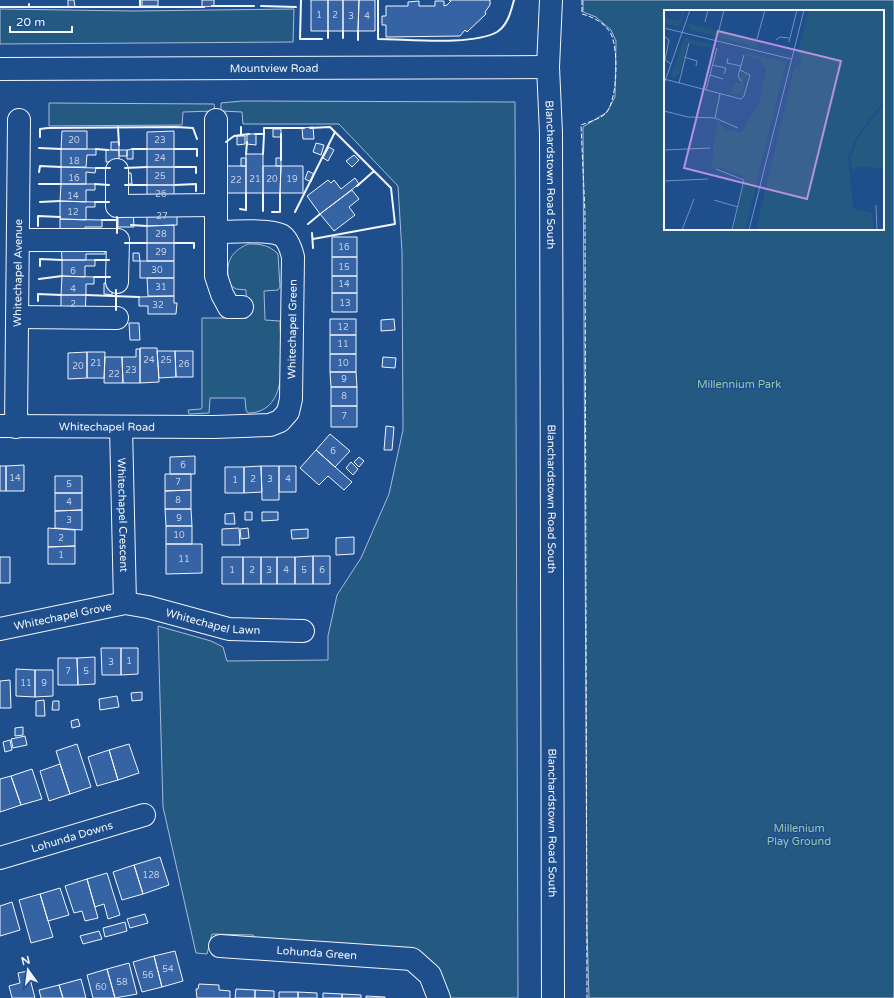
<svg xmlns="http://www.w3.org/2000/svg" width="894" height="998" font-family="'Varela Round',sans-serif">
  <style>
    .green { fill: #245a82; stroke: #a8bbd7; fill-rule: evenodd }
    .building { fill: #3563a3; stroke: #f2f6ff }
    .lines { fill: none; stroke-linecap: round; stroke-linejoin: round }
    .minor-casing { stroke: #f2f6ff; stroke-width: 24 }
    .major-casing { stroke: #f2f6ff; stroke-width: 24 }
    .minor { stroke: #1f4e8c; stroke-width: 22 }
    .major { stroke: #1f4e8c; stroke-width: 22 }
    .fence { stroke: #f2f6ff; stroke-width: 1; stroke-dasharray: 5 2; stroke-linecap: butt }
    .wall { stroke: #f2f6ff; stroke-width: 2 }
    .labels { text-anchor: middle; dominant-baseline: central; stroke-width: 3; stroke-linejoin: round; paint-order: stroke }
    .number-label { font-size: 9px; fill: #c3d1e8 }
    .street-label { font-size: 11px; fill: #f2f6ff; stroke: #1f4e8c }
    .park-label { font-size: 11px; fill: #97c8a6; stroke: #1f4e8c }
    .inset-road { fill: none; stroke: #7391ba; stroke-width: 1 }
    .view { fill: #b691df; fill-opacity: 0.15; stroke: #b691df; stroke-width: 2 }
    .inset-edge { fill: none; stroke: #f2f6ff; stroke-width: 2 }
  </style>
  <rect width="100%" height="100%" fill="#1f4e8c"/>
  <path class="green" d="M 583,0 L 894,0 L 894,998 L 589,998 L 587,931 L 583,127 L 607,112 L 615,97 L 616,41 L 611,30 L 596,17 L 583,12 ZM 665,11 L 883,11 L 883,229 L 665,229 Z
    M 0,9 L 133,11 L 294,9 L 293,42 L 0,44 Z
    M 242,101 L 515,102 L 518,998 L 443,998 L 440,971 L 257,940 L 253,935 L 212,934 L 207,954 L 196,953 L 163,807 L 158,626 L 211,641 L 223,647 L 227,661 L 328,660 L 328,636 L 337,595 L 361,558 L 389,494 L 403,430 L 402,252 L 398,186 L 339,124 L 243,124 L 242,112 L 221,111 L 221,103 Z
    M 49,103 L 214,104 L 215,111 L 183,112 L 182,125 L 49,126 Z
    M 248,244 C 261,244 269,245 278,254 L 280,287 L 278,290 L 264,291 L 265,320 L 280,321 C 280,351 292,412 248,413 L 246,410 L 245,398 L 210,398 L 209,413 L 189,414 L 188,410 L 201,409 L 202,407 L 202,318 L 247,318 L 246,290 L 236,289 L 230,285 C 225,265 228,253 248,244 Z"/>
  <path class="building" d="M 68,0 L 74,0 L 75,7 L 68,7 Z
    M 142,0 L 158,0 L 158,6 L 142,6 Z
    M 202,0 L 214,0 L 214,6 L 202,7 Z
    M 311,0 L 328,0 L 328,31 L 311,31 Z
    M 328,0 L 343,0 L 343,31 L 328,31 Z
    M 343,0 L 359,0 L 358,31 L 343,31 Z
    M 359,0 L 375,0 L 375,31 L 358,31 Z
    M 449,0 L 490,0 L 490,5 L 485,12 L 486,14 L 467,32 L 465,30 L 460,36 L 386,37 L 386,25 L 382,25 L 382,16 L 386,16 L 386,6 L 408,6 L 408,2 L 419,1 L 419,6 L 435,6 L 435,1 L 444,1 L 444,6 L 447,5 L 451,1 Z
    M 313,127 L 314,139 L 303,139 L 302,128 Z
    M 273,129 L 281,129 L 281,137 L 273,137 Z
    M 62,131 L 87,131 L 87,149 L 61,149 Z
    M 174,131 L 174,149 L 147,149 L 147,132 Z
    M 247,134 L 256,134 L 256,145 L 247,144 Z
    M 237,136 L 245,136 L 245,144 L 237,145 Z
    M 111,142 L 119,142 L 119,150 L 111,150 Z
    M 316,143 L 324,145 L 321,155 L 313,152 Z
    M 329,147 L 334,150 L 328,161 L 323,158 Z
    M 61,149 L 96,149 L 96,155 L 87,155 L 86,167 L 61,167 Z
    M 133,149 L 133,159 L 127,159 L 127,150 Z
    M 147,149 L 174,149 L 174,167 L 147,167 Z
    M 106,150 L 119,150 L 119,162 L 106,162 Z
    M 119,150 L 127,150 L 127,156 L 119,156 Z
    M 246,154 L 263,154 L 263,193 L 246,193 Z
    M 354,155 L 359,160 L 352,167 L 346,161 Z
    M 241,158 L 246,158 L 246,166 L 241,166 Z
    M 276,158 L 281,158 L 281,166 L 276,166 Z
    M 227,166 L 246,166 L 246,193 L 226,193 Z
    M 263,166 L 281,166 L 280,193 L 263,193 Z
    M 281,166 L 303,166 L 303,193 L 280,193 Z
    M 61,167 L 96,168 L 95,173 L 86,172 L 86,184 L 61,184 Z
    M 147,167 L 174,167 L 174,185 L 147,185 Z
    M 308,171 L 314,174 L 311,182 L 305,179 Z
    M 122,173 L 131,173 L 132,184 L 122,184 Z
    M 355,178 L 359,184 L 320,214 L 307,196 L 328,180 L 331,183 L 334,180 L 341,189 Z
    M 61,184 L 95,184 L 95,190 L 86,190 L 86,202 L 60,201 Z
    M 147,185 L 174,185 L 174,203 L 147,203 Z
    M 352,190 L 359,199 L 349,207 L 355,215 L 334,231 L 320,214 Z
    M 60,201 L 95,202 L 95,207 L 86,207 L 86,220 L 60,219 Z
    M 177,207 L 177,225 L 147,226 L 147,208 Z
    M 133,209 L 134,227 L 118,227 L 118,210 Z
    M 60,219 L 102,220 L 102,227 L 85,227 L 85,237 L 60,237 Z
    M 174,225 L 174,243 L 147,243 L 147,226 Z
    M 332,237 L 357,237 L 357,257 L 332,257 Z
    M 61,242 L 105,243 L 105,254 L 86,254 L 86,260 L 62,260 Z
    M 147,243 L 174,243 L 174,261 L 147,261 Z
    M 133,253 L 139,253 L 140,261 L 133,261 Z
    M 332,257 L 357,257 L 357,276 L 332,276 Z
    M 62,260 L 95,260 L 95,266 L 85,266 L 85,277 L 62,276 Z
    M 140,261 L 174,261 L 174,278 L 140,278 Z
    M 62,276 L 94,277 L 94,284 L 86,284 L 86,295 L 61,295 Z
    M 332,276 L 357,276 L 357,293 L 332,293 Z
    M 147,278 L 174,278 L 174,296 L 148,296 Z
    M 104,283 L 113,283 L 112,295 L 104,294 Z
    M 332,293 L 357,293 L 357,312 L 332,312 Z
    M 61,295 L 86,295 L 85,314 L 61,314 Z
    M 174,296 L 174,303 L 177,303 L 176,314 L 148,314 L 148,306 L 139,306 L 139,297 Z
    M 330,319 L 356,319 L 356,335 L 330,335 Z
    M 394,319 L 395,330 L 381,331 L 381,320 Z
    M 129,323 L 139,323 L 140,340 L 130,340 Z
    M 330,335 L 356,335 L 356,354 L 330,354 Z
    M 140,348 L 157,348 L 159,382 L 140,383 Z
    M 136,349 L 140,349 L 140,383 L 123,383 L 122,357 L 136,357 Z
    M 157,351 L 175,351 L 176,377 L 159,378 Z
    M 175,351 L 193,351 L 193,377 L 176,377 Z
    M 87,352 L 105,352 L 104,378 L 87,378 Z
    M 87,352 L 87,378 L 68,379 L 68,353 Z
    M 330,354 L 356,354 L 356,372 L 330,372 Z
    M 105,357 L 122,357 L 123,383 L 104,383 Z
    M 383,357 L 396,358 L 395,368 L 382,367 Z
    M 330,372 L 356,372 L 357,387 L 331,387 Z
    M 331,387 L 357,387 L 357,406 L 331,406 Z
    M 331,406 L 357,406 L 357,427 L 331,427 Z
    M 386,426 L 394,427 L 392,450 L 384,450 Z
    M 330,434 L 350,451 L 335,467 L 316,450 Z
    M 316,450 L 352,482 L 344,490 L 328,476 L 319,485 L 300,468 Z
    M 195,456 L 195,474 L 170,474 L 170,457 Z
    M 359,457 L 364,461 L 359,467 L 354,462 Z
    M 351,462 L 358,469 L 353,475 L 346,468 Z
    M 24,465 L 24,491 L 6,491 L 6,466 Z
    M 0,466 L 6,466 L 6,491 L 0,491 Z
    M 261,466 L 279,466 L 279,500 L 262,500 Z
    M 261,466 L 262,492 L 244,493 L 244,467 Z
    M 279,466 L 296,466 L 296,492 L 279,492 Z
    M 225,467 L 244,467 L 244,493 L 225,493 Z
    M 165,474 L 191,474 L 191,490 L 165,491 Z
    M 55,476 L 82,476 L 82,493 L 55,493 Z
    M 191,490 L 191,509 L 165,509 L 165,491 Z
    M 55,493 L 82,493 L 82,510 L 55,511 Z
    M 165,509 L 191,509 L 192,526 L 166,526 Z
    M 82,510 L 82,530 L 55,528 L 55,511 Z
    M 245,512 L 252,512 L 252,520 L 245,520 Z
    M 262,512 L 278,512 L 278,520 L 262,521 Z
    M 234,513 L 235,524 L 225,524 L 225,514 Z
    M 166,526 L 192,526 L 192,544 L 166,544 Z
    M 48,528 L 75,530 L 75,546 L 48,547 Z
    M 239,528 L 240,545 L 222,545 L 222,529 Z
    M 248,528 L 249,538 L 241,539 L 240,529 Z
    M 308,529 L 308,538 L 292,539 L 291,530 Z
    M 354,537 L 354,554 L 336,555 L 336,538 Z
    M 166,544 L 202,544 L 202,573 L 166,574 Z
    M 75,546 L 75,564 L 48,564 L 48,547 Z
    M 313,556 L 330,556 L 330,584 L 313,584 Z
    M 313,556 L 313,584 L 295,584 L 295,557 Z
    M 0,557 L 10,557 L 10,583 L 0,583 Z
    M 222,557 L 243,557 L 243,584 L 222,584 Z
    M 243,557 L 261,557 L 261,584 L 243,584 Z
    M 261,557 L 277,557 L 277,584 L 261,584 Z
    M 277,557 L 295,557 L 295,584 L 277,584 Z
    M 101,648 L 121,648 L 121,675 L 102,675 Z
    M 121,648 L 138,648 L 138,674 L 121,675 Z
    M 95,657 L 95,684 L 78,685 L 77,658 Z
    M 58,658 L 77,658 L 78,685 L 58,685 Z
    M 16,669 L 35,670 L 35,697 L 16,696 Z
    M 35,670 L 53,670 L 53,696 L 35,697 Z
    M 10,680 L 11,708 L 0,708 L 0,681 Z
    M 142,692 L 142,700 L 132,701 L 131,693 Z
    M 117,696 L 119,707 L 100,710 L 99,699 Z
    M 44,700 L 45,716 L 36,716 L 36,701 Z
    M 53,701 L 59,701 L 59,710 L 52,710 Z
    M 78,719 L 80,726 L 72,728 L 71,721 Z
    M 23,727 L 23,735 L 15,736 L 15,728 Z
    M 25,736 L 27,745 L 13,748 L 11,739 Z
    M 10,740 L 12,750 L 5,752 L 3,742 Z
    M 77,744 L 91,787 L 70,794 L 56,751 Z
    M 129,744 L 139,773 L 118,780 L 109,750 Z
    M 109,750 L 118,780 L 97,786 L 88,757 Z
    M 60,764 L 70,794 L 49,801 L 40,771 Z
    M 32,769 L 42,799 L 21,805 L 11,776 Z
    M 11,776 L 21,805 L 0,812 L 0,779 Z
    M 160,857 L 169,885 L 143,894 L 134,865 Z
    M 134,865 L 143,894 L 122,900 L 113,872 Z
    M 107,873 L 120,915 L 108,919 L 104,904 L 95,907 L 87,879 Z
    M 87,879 L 98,918 L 85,921 L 82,911 L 74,913 L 65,886 Z
    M 60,888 L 69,915 L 48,921 L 40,894 Z
    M 40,894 L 53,937 L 31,943 L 19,900 Z
    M 12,902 L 20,930 L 0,936 L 0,906 Z
    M 145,914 L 148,923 L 130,928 L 127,919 Z
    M 125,922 L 127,931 L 105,937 L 103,928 Z
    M 99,931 L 102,939 L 83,944 L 80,936 Z
    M 175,951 L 183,981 L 162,987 L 154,956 Z
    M 154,956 L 162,987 L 142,992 L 133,962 Z
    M 129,963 L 137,994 L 115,998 L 107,969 Z
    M 107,969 L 115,998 L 93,998 L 87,975 Z
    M 28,971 L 35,998 L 12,998 L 9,986 L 20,983 L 18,973 Z
    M 81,979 L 86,998 L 63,998 L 59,985 Z
    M 199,984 L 219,985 L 219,990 L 230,991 L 230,998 L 197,998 L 196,989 L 198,989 Z
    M 59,985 L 63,998 L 41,998 L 39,990 Z
    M 236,989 L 255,990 L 255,998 L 235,998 Z
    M 255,990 L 274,991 L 274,998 L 255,998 Z
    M 279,992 L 298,992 L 298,998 L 279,998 Z
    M 298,992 L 317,993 L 317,998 L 298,998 Z
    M 323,993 L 342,994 L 342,998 L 323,998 Z
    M 342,994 L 361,995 L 361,998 L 342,998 Z
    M 366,996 L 385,997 L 385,998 L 366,998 Z"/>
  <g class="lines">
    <g class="minor-casing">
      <g id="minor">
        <path id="s1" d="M 0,69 L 548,67"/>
        <path d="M 216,120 L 216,276 L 222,294 L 229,307 L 242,307"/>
        <path d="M 117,170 L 117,206 L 216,205"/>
        <path d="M 18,240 L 118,240 L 117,282"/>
        <path d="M 18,317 L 117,318"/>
        <path id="s2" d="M 0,426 L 214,427 L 270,425 L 280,421 L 288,412 L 291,399 L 293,257 C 291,249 288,239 281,235 C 269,229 232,232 217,232"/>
        <path id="s3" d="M 16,427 L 19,120"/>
        <path id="s4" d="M 121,427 L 125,603"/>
        <path id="s5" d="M 0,629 L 125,603 L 148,607 L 229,629 L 303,631"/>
        <path id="s6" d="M 0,858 L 144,815"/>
        <path id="s7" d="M 220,946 L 412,959 L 430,975 L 439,998"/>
      </g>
    </g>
    <g class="major-casing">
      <g id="major">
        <path id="s8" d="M 551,0 L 548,67 L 551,133 L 553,998"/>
      </g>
    </g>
    <use href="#minor" class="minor"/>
    <use href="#major" class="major"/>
    <path class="fence" d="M 582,0 L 582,14 C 593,17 603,22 610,32 C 619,47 618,99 606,113 C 600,119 589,122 581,125 L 585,213 L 587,998"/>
    <path class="wall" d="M 140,0 L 140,7
      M 301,0 L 300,39 L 322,39
      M 378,0 L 378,39 C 408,39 472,46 497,32 C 508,25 511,11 514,0
      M 29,4 L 29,7 L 204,7
      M 212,6 L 254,6
      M 261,6 L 296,7
      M 0,7 L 29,7
      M 343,31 L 343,38
      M 328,38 L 328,31
      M 358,40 L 358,31
      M 118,127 L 119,145
      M 241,127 L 241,134
      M 310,128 L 330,127 L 391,188 L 395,224 L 313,239
      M 255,134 L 264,134 L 264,128 L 304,128
      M 40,137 L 40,129 L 48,128 L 176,127 L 193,128 L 197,139
      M 226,142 L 234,136 L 249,134
      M 39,148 L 61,149
      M 96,149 L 108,150
      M 132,149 L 147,149
      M 174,149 L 197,149 L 197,156
      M 246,154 L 247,142
      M 263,154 L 264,134
      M 281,160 L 281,134
      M 175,167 L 196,167 L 196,173
      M 96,168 L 110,168
      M 125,168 L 147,167
      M 39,172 L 40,166 L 61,167
      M 39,184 L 61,184
      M 95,184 L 109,185
      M 125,185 L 147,185
      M 175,185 L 196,184 L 196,191
      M 357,186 L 374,171
      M 40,202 L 60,201
      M 95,202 L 109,202
      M 240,209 L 246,210 L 246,193
      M 263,211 L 263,193
      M 272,212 L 280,212 L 280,193
      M 295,212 L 335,132
      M 102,220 L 117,220
      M 308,224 L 320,214
      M 131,225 L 147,226
      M 38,226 L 38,216 L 60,217
      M 117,233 L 117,217
      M 312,233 L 313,248
      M 125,243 L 147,243
      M 174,243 L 194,243 L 194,248
      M 95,260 L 109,260
      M 40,266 L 40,259 L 62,260
      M 94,277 L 110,277
      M 39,279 L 62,276
      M 116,290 L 116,310
      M 86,295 L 139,297
      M 38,301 L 38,294 L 61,295"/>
  </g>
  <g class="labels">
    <g class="number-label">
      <text x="319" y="15">1</text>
      <text x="335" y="15">2</text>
      <text x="351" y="16">3</text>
      <text x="367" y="16">4</text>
      <text x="74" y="140">20</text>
      <text x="160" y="140">23</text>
      <text x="160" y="158">24</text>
      <text x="74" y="161">18</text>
      <text x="160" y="176">25</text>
      <text x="74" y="178">16</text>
      <text x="255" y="179">21</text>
      <text x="272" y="179">20</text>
      <text x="292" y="179">19</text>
      <text x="236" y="180">22</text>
      <text x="161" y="194">26</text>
      <text x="73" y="196">14</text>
      <text x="73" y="212">12</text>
      <text x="162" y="216">27</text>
      <text x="161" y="234">28</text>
      <text x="344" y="247">16</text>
      <text x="161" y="252">29</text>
      <text x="344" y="267">15</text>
      <text x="157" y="270">30</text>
      <text x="73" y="271">6</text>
      <text x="344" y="284">14</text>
      <text x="161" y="287">31</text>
      <text x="73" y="289">4</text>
      <text x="345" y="303">13</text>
      <text x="73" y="304">2</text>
      <text x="158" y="305">32</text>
      <text x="343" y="327">12</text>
      <text x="343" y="344">11</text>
      <text x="149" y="360">24</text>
      <text x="166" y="360">25</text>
      <text x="96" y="363">21</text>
      <text x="343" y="363">10</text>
      <text x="184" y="364">26</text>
      <text x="78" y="366">20</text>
      <text x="131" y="370">23</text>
      <text x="114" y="374">22</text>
      <text x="344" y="379">9</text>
      <text x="344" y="396">8</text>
      <text x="344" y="416">7</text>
      <text x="333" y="451">6</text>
      <text x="183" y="465">6</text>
      <text x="15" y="478">14</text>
      <text x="253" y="479">2</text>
      <text x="270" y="479">3</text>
      <text x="288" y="479">4</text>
      <text x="235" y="480">1</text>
      <text x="178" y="482">7</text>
      <text x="69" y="484">5</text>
      <text x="178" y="500">8</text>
      <text x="69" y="502">4</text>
      <text x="179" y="518">9</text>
      <text x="69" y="520">3</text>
      <text x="179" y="535">10</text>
      <text x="61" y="538">2</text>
      <text x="61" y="555">1</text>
      <text x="184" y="559">11</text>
      <text x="232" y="570">1</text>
      <text x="252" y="570">2</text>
      <text x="269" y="570">3</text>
      <text x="286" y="570">4</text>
      <text x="304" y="570">5</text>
      <text x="322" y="570">6</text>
      <text x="129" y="661">1</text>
      <text x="111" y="662">3</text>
      <text x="68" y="671">7</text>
      <text x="86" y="671">5</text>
      <text x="26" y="683">11</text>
      <text x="44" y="683">9</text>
      <text x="151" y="875">128</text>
      <text x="168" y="969">54</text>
      <text x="148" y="975">56</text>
      <text x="122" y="982">58</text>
      <text x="101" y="987">60</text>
    </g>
    <g class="street-label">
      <text stroke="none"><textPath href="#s1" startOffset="274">Mountview Road</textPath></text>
      <text stroke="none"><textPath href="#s8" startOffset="175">Blanchardstown Road South</textPath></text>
      <text stroke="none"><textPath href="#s3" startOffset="154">Whitechapel Avenue</textPath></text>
      <text stroke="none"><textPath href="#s2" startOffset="376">Whitechapel Green</textPath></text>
      <text stroke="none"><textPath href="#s2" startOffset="107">Whitechapel Road</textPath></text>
      <text stroke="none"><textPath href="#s8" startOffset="499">Blanchardstown Road South</textPath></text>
      <text stroke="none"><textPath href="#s4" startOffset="88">Whitechapel Crescent</textPath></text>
      <text stroke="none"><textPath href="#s5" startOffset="64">Whitechapel Grove</textPath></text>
      <text stroke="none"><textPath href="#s5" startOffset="218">Whitechapel Lawn</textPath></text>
      <text stroke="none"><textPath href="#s8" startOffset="823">Blanchardstown Road South</textPath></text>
      <text stroke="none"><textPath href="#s6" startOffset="75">Lohunda Downs</textPath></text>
      <text stroke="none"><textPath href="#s7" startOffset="97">Lohunda Green</textPath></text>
    </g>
    <g class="park-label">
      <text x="739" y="384">Millennium Park</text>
      <text x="799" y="828">Millenium<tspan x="799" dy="13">Play Ground</tspan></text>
    </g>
  </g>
  <g transform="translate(664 10)">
    <rect width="220" height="220" fill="#1f4e8c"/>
    <path d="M 19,0 L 21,1 L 15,16 L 0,14 L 0,8 L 16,11 ZM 145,0 L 220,0 L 220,91 L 193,126 L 184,148 L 189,198 L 208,203 L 210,220 L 92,220 L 130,58 L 136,55 L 138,48 L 134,42 ZM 24,13 L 94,32 L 93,37 L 26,20 ZM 21,28 L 49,35 L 48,38 L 24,33 L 15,64 L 9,69 L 7,64 ZM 81,43 L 122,52 L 81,220 L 69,220 L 81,170 L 78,166 L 57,158 L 48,159 L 49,138 L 54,112 L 63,120 L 77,123 L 95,94 L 102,60 L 96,50 L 83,46 ZM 80,63 L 84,65 L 80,70 L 79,85 L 66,84 L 71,72 L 77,73 L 76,66 ZM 220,94 L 219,158 L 195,157 L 188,160 L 186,148 L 195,126 Z" fill="#245a82"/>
    <path class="inset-road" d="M 41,12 L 44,0M 0,18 L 127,49M 55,20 L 60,0M 0,26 L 5,30 L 1,50 L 7,54M 93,29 L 101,0M 112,30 L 116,27 L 125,28M 125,32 L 133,0M 20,47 L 33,51 L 32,56M 64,48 L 63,53 L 77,56M 48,55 L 62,58 L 60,64M 46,65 L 59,69M 0,69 L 77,89 L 80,86 L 86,65 L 76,60M 77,71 L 74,66 L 80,45M 15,73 L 25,33M 0,74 L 26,0M 42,80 L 53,38M 0,101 L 24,107 L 51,108 L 74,118M 51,108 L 56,84M 0,140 L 46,138M 52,159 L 80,170 L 68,220M 0,171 L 44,169M 50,190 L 74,197M 212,195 L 213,220M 18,220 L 30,189M 85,220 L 140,0"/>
    <path class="view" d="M 54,21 L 177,51 L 143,189 L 20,158 Z"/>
    <rect width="220" height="220" class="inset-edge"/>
  </g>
  <g transform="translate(28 970) rotate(346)" stroke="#1f4e8c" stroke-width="3" paint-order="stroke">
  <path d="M0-3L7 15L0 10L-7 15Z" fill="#f2f6ff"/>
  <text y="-6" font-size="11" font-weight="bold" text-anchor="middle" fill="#f2f6ff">N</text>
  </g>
  <path d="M10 26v6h62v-6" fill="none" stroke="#f2f6ff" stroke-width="2"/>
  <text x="16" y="26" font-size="12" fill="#f2f6ff" stroke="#1f4e8c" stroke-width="3" paint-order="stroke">20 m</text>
</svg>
